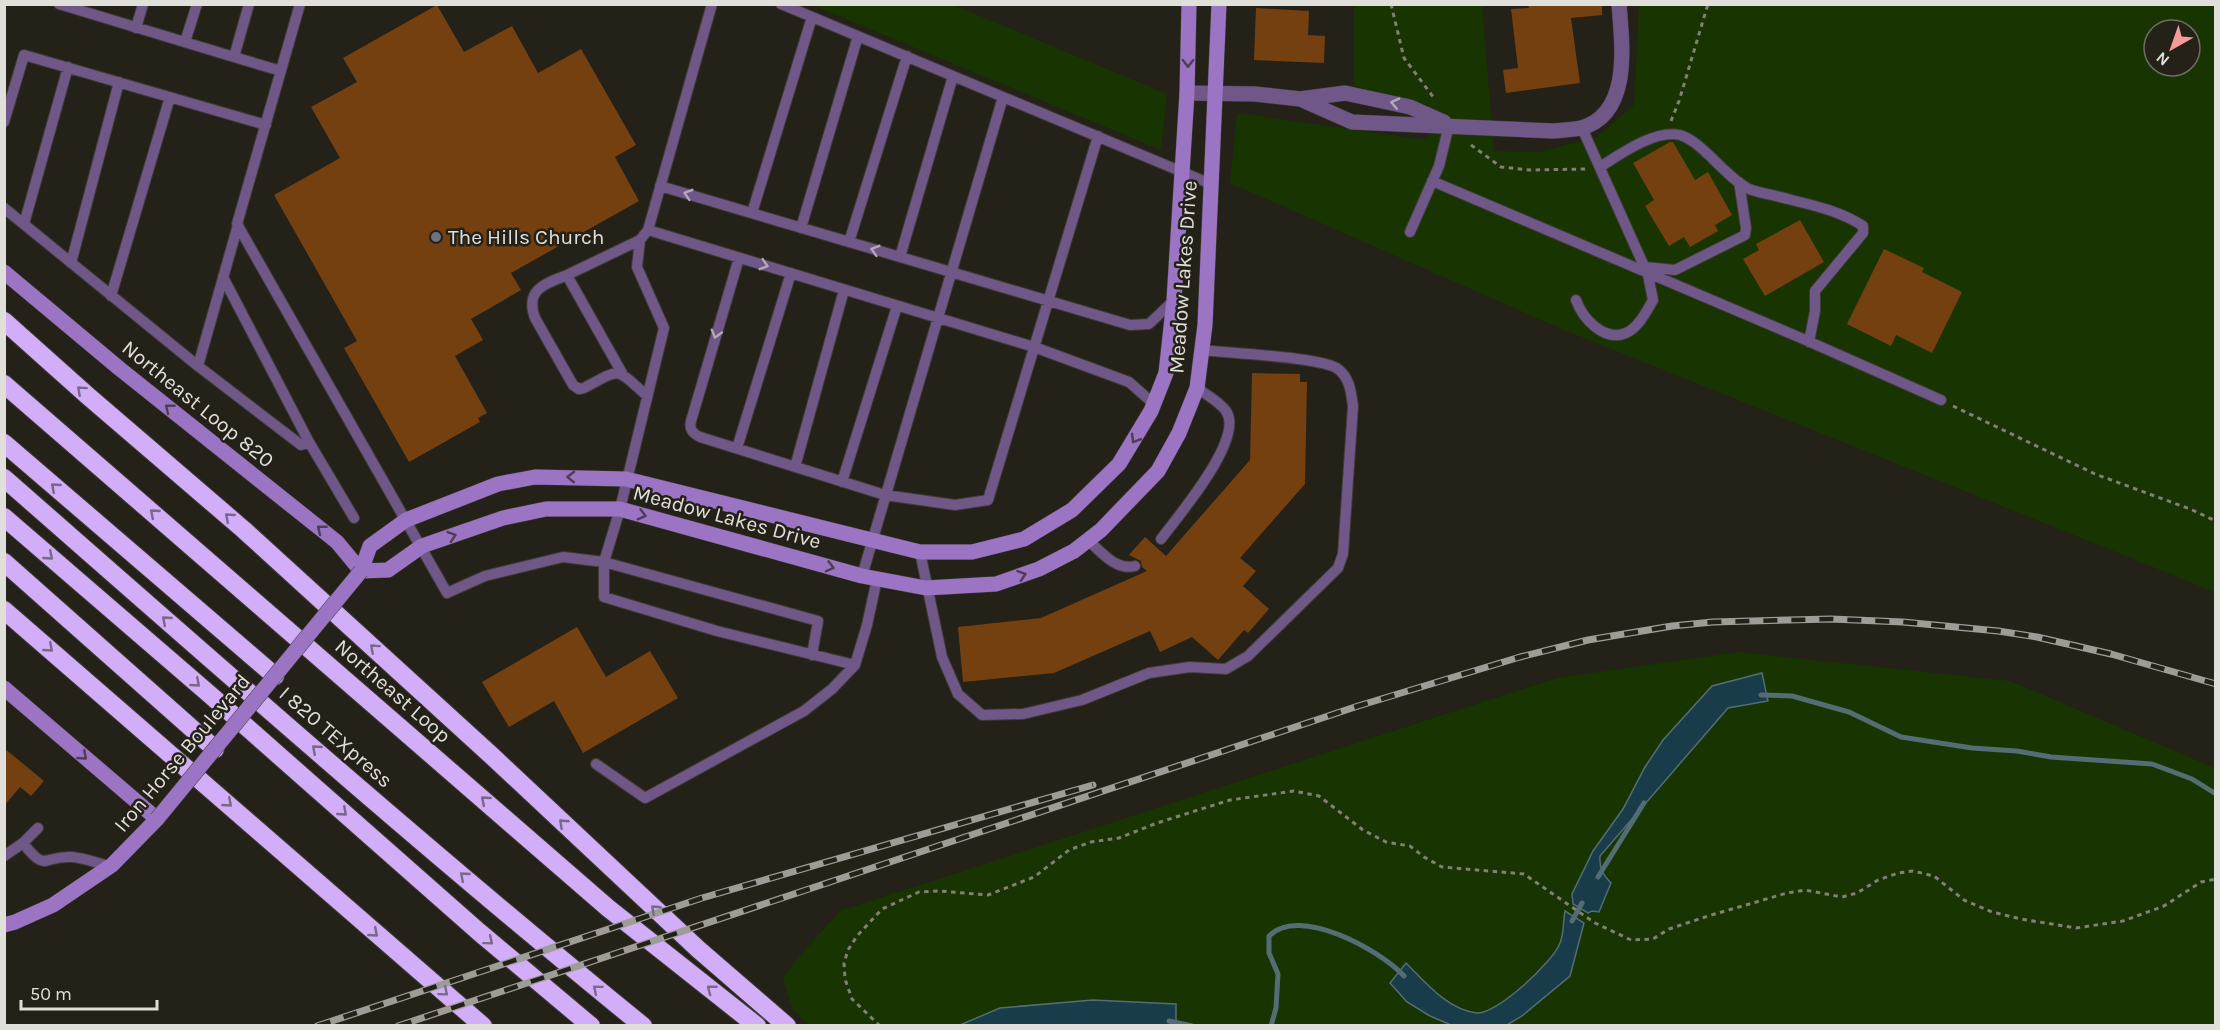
<svg xmlns="http://www.w3.org/2000/svg" width="2220" height="1030" font-family="Karla,sans-serif">
  <style>
    .green { fill: #183400; fill-rule: evenodd }
    .water { fill: #183c49; stroke: #546d74; stroke-width: 1.5 }
    .lines { fill: none; stroke-linecap: round; stroke-linejoin: round }
    .stream { stroke: #546d74; stroke-width: 5 }
    .building { fill: #75400f }
    .lane-casing { stroke: #3e3c34; stroke-width: 12 }
    .street-casing { stroke: #3e3c34; stroke-width: 16 }
    .secondary-casing { stroke: #3e3c34; stroke-width: 16 }
    .highway-casing { stroke: #3e3c34; stroke-width: 20 }
    .path { stroke: #817f78; stroke-width: 3; stroke-dasharray: 4.5 4.5; stroke-linecap: butt }
    .lane { stroke: #6f5788; stroke-width: 10 }
    .street { stroke: #6f5788; stroke-width: 15 }
    .secondary { stroke: #9b74c3; stroke-width: 15 }
    .highway { stroke: #d1aef7; stroke-width: 18 }
    .rail-casing { stroke: #9e9c96; stroke-width: 7 }
    .rail { stroke: #242119; stroke-width: 4.5; stroke-dasharray: 14; stroke-linecap: butt }
    .secondary-bridge-casing { stroke: #3e3c34; stroke-width: 16; stroke-linecap: butt }
    .secondary-bridge { stroke: #9b74c3; stroke-width: 15 }
    .oneway { stroke: #4e3e54 }
    .oneway2 { stroke: #b3a9b9 }
    .oneway3 { stroke: #7a6888 }
    .worship-dot { fill: #6b7280; stroke: #242119; stroke-width: 2 }
    .labels { text-anchor: middle; dominant-baseline: central; stroke-width: 5; stroke-linejoin: round; paint-order: stroke }
    .poi-label { font-size: 21px; fill: #e0dfda; stroke: #242119; text-anchor: start }
    .street-label { font-size: 21px; fill: #e0dfda; stroke: #242119 }
  </style>
  <rect width="100%" height="100%" fill="#242119"/>
  <path class="green" d="M 812,5 L 954,5 L 1167,94 L 1161,150 Z
    M 1354,5 L 1482,5 L 1494,151 L 1539,152 L 1597,137 L 1634,105 L 1639,5 L 2215,5 L 2215,592 L 1557,327 L 1230,183 L 1237,113 L 1427,140 L 1428,105 L 1354,86 ZM 2154,30 L 2190,30 L 2190,66 L 2154,66 Z
    M 1739,652 L 2010,681 L 2215,768 L 2215,1025 L 810,1026 L 792,1008 L 783,978 L 797,959 L 840,911 L 1557,678 Z"/>
  <path class="water" d="M 1762,673 L 1768,701 L 1728,708 L 1600,856 C 1599,868 1603,875 1611,883 L 1599,912 L 1592,911 L 1588,913 L 1573,904 L 1572,894 L 1593,851 L 1623,809 L 1645,767 L 1663,740 L 1712,686 Z
    M 1565,911 L 1584,923 L 1570,976 L 1522,1016 L 1507,1025 L 1451,1025 L 1430,1016 L 1407,1002 L 1390,983 L 1406,963 C 1426,983 1448,1010 1477,1013 C 1496,1015 1554,961 1560,943 C 1564,934 1563,921 1565,911 Z
    M 1093,1000 L 1176,1004 L 1176,1025 L 960,1025 L 1000,1008 Z"/>
  <g class="lines">
    <path class="stream" d="M 1761,695 L 1792,696 L 1849,712 L 1901,737 L 1972,748 L 2017,751 L 2051,757 L 2152,764 L 2192,779 L 2216,794
      M 1598,877 L 1644,803
      M 1572,921 L 1582,903
      M 1169,1021 L 1192,1026
      M 1271,1026 L 1276,1008 L 1278,974 L 1269,953 L 1269,936 C 1299,905 1380,950 1404,976"/>
  </g>
  <path class="building" d="M 1528,4 L 1602,4 L 1602,15 L 1571,18 L 1580,83 L 1506,93 L 1503,70 L 1518,68 L 1511,9 L 1529,8 Z
    M 437,5 L 464,52 L 512,26 L 538,73 L 581,49 L 636,145 L 615,157 L 639,201 L 511,273 L 521,290 L 471,319 L 483,340 L 455,356 L 487,413 L 478,418 L 480,422 L 409,462 L 344,348 L 357,341 L 274,195 L 340,158 L 311,107 L 357,82 L 343,58 Z
    M 1256,8 L 1309,11 L 1308,35 L 1325,36 L 1324,63 L 1254,60 Z
    M 1670,142 L 1673,142 L 1695,180 L 1708,172 L 1732,215 L 1715,225 L 1718,231 L 1690,247 L 1684,237 L 1669,246 L 1645,206 L 1654,200 L 1633,163 Z
    M 1800,220 L 1824,262 L 1765,296 L 1743,259 L 1759,250 L 1756,244 Z
    M 1884,249 L 1924,268 L 1922,272 L 1962,292 L 1932,353 L 1896,335 L 1891,346 L 1847,324 Z
    M 1252,373 L 1300,374 L 1300,382 L 1307,382 L 1305,484 L 1240,558 L 1256,571 L 1243,586 L 1269,609 L 1248,633 L 1244,630 L 1218,660 L 1192,637 L 1160,652 L 1150,631 L 1054,673 L 963,682 L 958,627 L 1041,618 L 1147,571 L 1142,567 L 1141,561 L 1129,555 L 1145,537 L 1166,556 L 1250,460 Z
    M 577,627 L 606,677 L 650,651 L 678,698 L 583,753 L 554,701 L 509,727 L 482,682 Z
    M 4,748 L 44,781 L 31,796 L 20,787 L 4,806 Z"/>
  <g class="lines">
    <g class="lane-casing">
      <path id="lane" d="M 59,4 L 234,57 L 249,4
        M 300,4 L 237,224 L 447,593 L 485,576 L 563,557 L 604,562 L 818,621 L 812,655
        M 712,4 L 648,230 L 640,240 L 637,267 L 664,328 L 620,509 L 604,562 L 604,597 L 717,631 L 855,665
        M 781,4 L 1003,97 L 862,576
        M 136,28 L 143,4
        M 185,42 L 197,4
        M 234,57 L 281,71
        M 1003,97 L 1211,184
        M 4,122 L 24,55 L 266,125
        M 1600,167 C 1619,155 1655,129 1680,135 C 1703,142 1725,177 1749,189 C 1757,192 1767,194 1776,196 C 1806,204 1837,209 1863,226 L 1863,233 L 1815,291 L 1815,311 L 1809,342
        M 1432,181 L 1801,338 L 1941,400
        M 660,186 L 1130,325 L 1149,324 L 1174,300
        M 4,208 L 198,366 L 238,225
        M 752,213 L 812,17
        M 24,224 L 68,67
        M 801,228 L 858,36
        M 648,230 L 1034,347 L 1129,382 L 1154,404
        M 1410,232 L 1439,166 L 1449,125
        M 849,242 L 907,56
        M 900,257 L 953,76
        M 739,258 L 691,421 C 689,429 692,433 700,437 L 885,495 L 955,505 L 988,500 L 1098,136
        M 71,263 L 119,82
        M 1645,267 L 1675,270 L 1745,235 L 1746,228 L 1739,182
        M 565,276 L 640,240
        M 223,277 L 309,442 L 354,518
        M 111,296 L 170,97
        M 1576,300 C 1583,319 1604,342 1626,333 C 1638,328 1647,311 1653,300 L 1648,275 L 1582,128
        M 198,366 L 301,445 L 309,442
        M 622,373 L 569,279 L 565,276 C 543,284 525,291 535,318 L 573,385 L 579,389 L 584,388 C 622,368 615,367 647,396
        M 737,448 L 791,273
        M 795,467 L 844,290
        M 842,482 L 897,306
        M 1161,539 C 1179,515 1245,438 1226,411 C 1220,402 1205,394 1197,388
        M 1088,540 C 1101,552 1116,571 1135,566
        M 920,552 L 942,657 L 958,694 L 982,715 L 1023,714 L 1082,700 L 1149,673 L 1190,667 L 1226,669 L 1248,656 L 1338,568 L 1343,554 L 1353,406 C 1351,393 1350,378 1338,369 C 1323,357 1226,353 1202,350
        M 596,764 L 645,798 L 804,711 L 832,689 L 855,665 L 867,625 L 877,579
        M 23,843 L 38,828
        M 4,856 L 23,843 C 47,874 43,855 72,857 C 84,858 97,863 109,866"/>
    </g>
    <g class="street-casing">
      <path id="street" d="M 1187,93 L 1255,94 L 1300,99 L 1345,93 L 1410,107 L 1444,122
        M 1300,99 L 1352,122 L 1553,131 C 1562,130 1572,130 1581,128 C 1632,114 1622,44 1619,4"/>
    </g>
    <g class="secondary-casing">
      <path id="secondary" d="M 4,272 L 120,369 L 337,542 L 361,571
        M 361,571 L 388,570 L 422,546 L 503,518 L 546,509 L 620,509 L 862,576 L 926,588 L 996,584 L 1039,569 L 1074,551 L 1101,530 L 1158,471 L 1179,433 L 1197,388 L 1205,325 L 1219,4
        M 361,571 L 370,546 L 406,520 L 498,484 L 535,477 L 626,479 L 920,552 L 972,552 L 1024,539 L 1072,510 L 1119,464 L 1151,411 L 1166,373 L 1174,300 L 1187,93 L 1189,4
        M 4,688 L 157,819 L 112,865 L 53,905 L 15,922 L 4,925"/>
    </g>
    <g class="highway-casing">
      <path id="highway" d="M 4,321 L 88,396 L 244,530 L 492,756 L 698,949 L 787,1026
        M 4,384 L 608,908 L 757,1026
        M 4,443 L 275,676
        M 4,478 C 215,663 425,849 643,1026
        M 4,517 L 208,693 L 479,932 L 591,1026
        M 4,562 L 215,749
        M 4,610 L 483,1026"/>
    </g>
    <path class="path" d="M 1391,4 L 1404,58 L 1434,98
      M 1671,121 L 1679,101 L 1708,4
      M 1471,145 L 1501,167 L 1530,170 L 1586,169
      M 1953,406 L 2095,474 L 2190,509 L 2216,521
      M 880,1026 L 852,999 L 845,979 L 844,963 L 848,950 L 857,936 L 882,909 L 919,892 L 939,891 L 988,895 L 1034,877 L 1069,850 L 1091,842 L 1119,838 L 1157,823 L 1230,800 L 1294,791 L 1319,796 L 1363,830 L 1386,842 L 1410,846 L 1424,857 L 1442,867 L 1524,874 L 1595,923 L 1631,940 L 1653,939 L 1669,929 L 1708,916 L 1787,893 L 1805,890 L 1842,897 L 1857,893 L 1878,880 L 1898,873 L 1913,871 L 1934,876 L 1964,900 L 1992,912 L 2021,919 L 2076,928 L 2123,921 L 2164,906 L 2201,882 L 2216,879"/>
    <use href="#lane" class="lane"/>
    <use href="#street" class="street"/>
    <use href="#secondary" class="secondary"/>
    <use href="#highway" class="highway"/>
    <g class="rail-casing">
      <path id="rail" d="M 317,1026 L 702,898 L 1093,785
        M 398,1026 L 1358,706 L 1520,657 L 1588,640 L 1672,626 L 1713,622 L 1831,619 L 1903,622 L 1998,631 L 2037,637 L 2111,654 L 2216,684"/>
    </g>
    <use href="#rail" class="rail"/>
    <g class="secondary-bridge-casing">
      <path id="secondary-bridge" d="M 157,819 L 361,571"/>
    </g>
    <use href="#secondary-bridge" class="secondary-bridge"/>
  </g>
  <defs><path id="oneway-chevron" d="M-2-3.5L2.5 0L-2 3.5" fill="none" stroke-width="1.6" stroke-linecap="round" stroke-linejoin="round" transform="scale(1.5)"/></defs>
  <g class="oneway">
    <use href="#oneway-chevron" transform="translate(1188 63) rotate(91)"/>
    <use href="#oneway-chevron" transform="translate(169 408) rotate(-141)"/>
    <use href="#oneway-chevron" transform="translate(1135 439) rotate(121)"/>
    <use href="#oneway-chevron" transform="translate(571 477) rotate(-179)"/>
    <use href="#oneway-chevron" transform="translate(642 515) rotate(15)"/>
    <use href="#oneway-chevron" transform="translate(321 529) rotate(-141)"/>
    <use href="#oneway-chevron" transform="translate(452 536) rotate(-19)"/>
    <use href="#oneway-chevron" transform="translate(830 567) rotate(15)"/>
    <use href="#oneway-chevron" transform="translate(1022 575) rotate(-19)"/>
    <use href="#oneway-chevron" transform="translate(83 756) rotate(41)"/>
  </g>
  <g class="oneway2">
    <use href="#oneway-chevron" transform="translate(1395 103) rotate(-167)"/>
    <use href="#oneway-chevron" transform="translate(688 194) rotate(-163)"/>
    <use href="#oneway-chevron" transform="translate(875 250) rotate(-163)"/>
    <use href="#oneway-chevron" transform="translate(764 265) rotate(17)"/>
    <use href="#oneway-chevron" transform="translate(716 334) rotate(106)"/>
  </g>
  <g class="oneway3">
    <use href="#oneway-chevron" transform="translate(81 390) rotate(-138)"/>
    <use href="#oneway-chevron" transform="translate(55 487) rotate(-139)"/>
    <use href="#oneway-chevron" transform="translate(154 513) rotate(-139)"/>
    <use href="#oneway-chevron" transform="translate(229 517) rotate(-139)"/>
    <use href="#oneway-chevron" transform="translate(49 556) rotate(41)"/>
    <use href="#oneway-chevron" transform="translate(166 620) rotate(-139)"/>
    <use href="#oneway-chevron" transform="translate(49 648) rotate(41)"/>
    <use href="#oneway-chevron" transform="translate(374 648) rotate(-138)"/>
    <use href="#oneway-chevron" transform="translate(196 683) rotate(41)"/>
    <use href="#oneway-chevron" transform="translate(316 749) rotate(-139)"/>
    <use href="#oneway-chevron" transform="translate(485 800) rotate(-139)"/>
    <use href="#oneway-chevron" transform="translate(228 803) rotate(41)"/>
    <use href="#oneway-chevron" transform="translate(343 812) rotate(41)"/>
    <use href="#oneway-chevron" transform="translate(563 823) rotate(-137)"/>
    <use href="#oneway-chevron" transform="translate(464 876) rotate(-139)"/>
    <use href="#oneway-chevron" transform="translate(655 909) rotate(-137)"/>
    <use href="#oneway-chevron" transform="translate(374 933) rotate(41)"/>
    <use href="#oneway-chevron" transform="translate(489 941) rotate(40)"/>
    <use href="#oneway-chevron" transform="translate(597 989) rotate(-140)"/>
    <use href="#oneway-chevron" transform="translate(711 989) rotate(-142)"/>
    <use href="#oneway-chevron" transform="translate(444 992) rotate(40)"/>
  </g>
  <circle class="worship-dot" cx="436" cy="237" r="6"/>
  <g class="labels">
    <g class="poi-label">
      <text x="448" y="237">The Hills Church</text>
    </g>
    <g class="street-label">
      <text transform="translate(1183 277) rotate(-86)">Meadow Lakes Drive</text>
      <text transform="translate(198 404) rotate(39)">Northeast Loop 820</text>
      <text transform="translate(727 517) rotate(15)">Meadow Lakes Drive</text>
      <text transform="translate(393 691) rotate(41)">Northeast Loop</text>
      <text transform="translate(336 737) rotate(41)">I 820 TEXpress</text>
      <text transform="translate(182 753) rotate(-50)">Iron Horse Boulevard</text>
    </g>
  </g>
  <rect width="2220" height="1030" fill="none" stroke="#e0dfda" stroke-width="12"/>
  <g transform="translate(2172 48) rotate(220)"><circle r="28" fill="#242119" stroke="#6f6d66" stroke-width="1.5"/>
  <path d="M0-4.5L10 22L0 15L-10 22Z" fill="#f59b98"/>
  <text y="-9" font-size="16" font-weight="bold" text-anchor="middle" fill="#e0dfda">N</text>
  </g>
  <path d="M21 1000v9h136v-9" fill="none" stroke="#e0dfda" stroke-width="3"/>
  <text x="30" y="1000" font-size="18" fill="#e0dfda" stroke="#242119" stroke-width="4.5" paint-order="stroke">50 m</text>
</svg>
